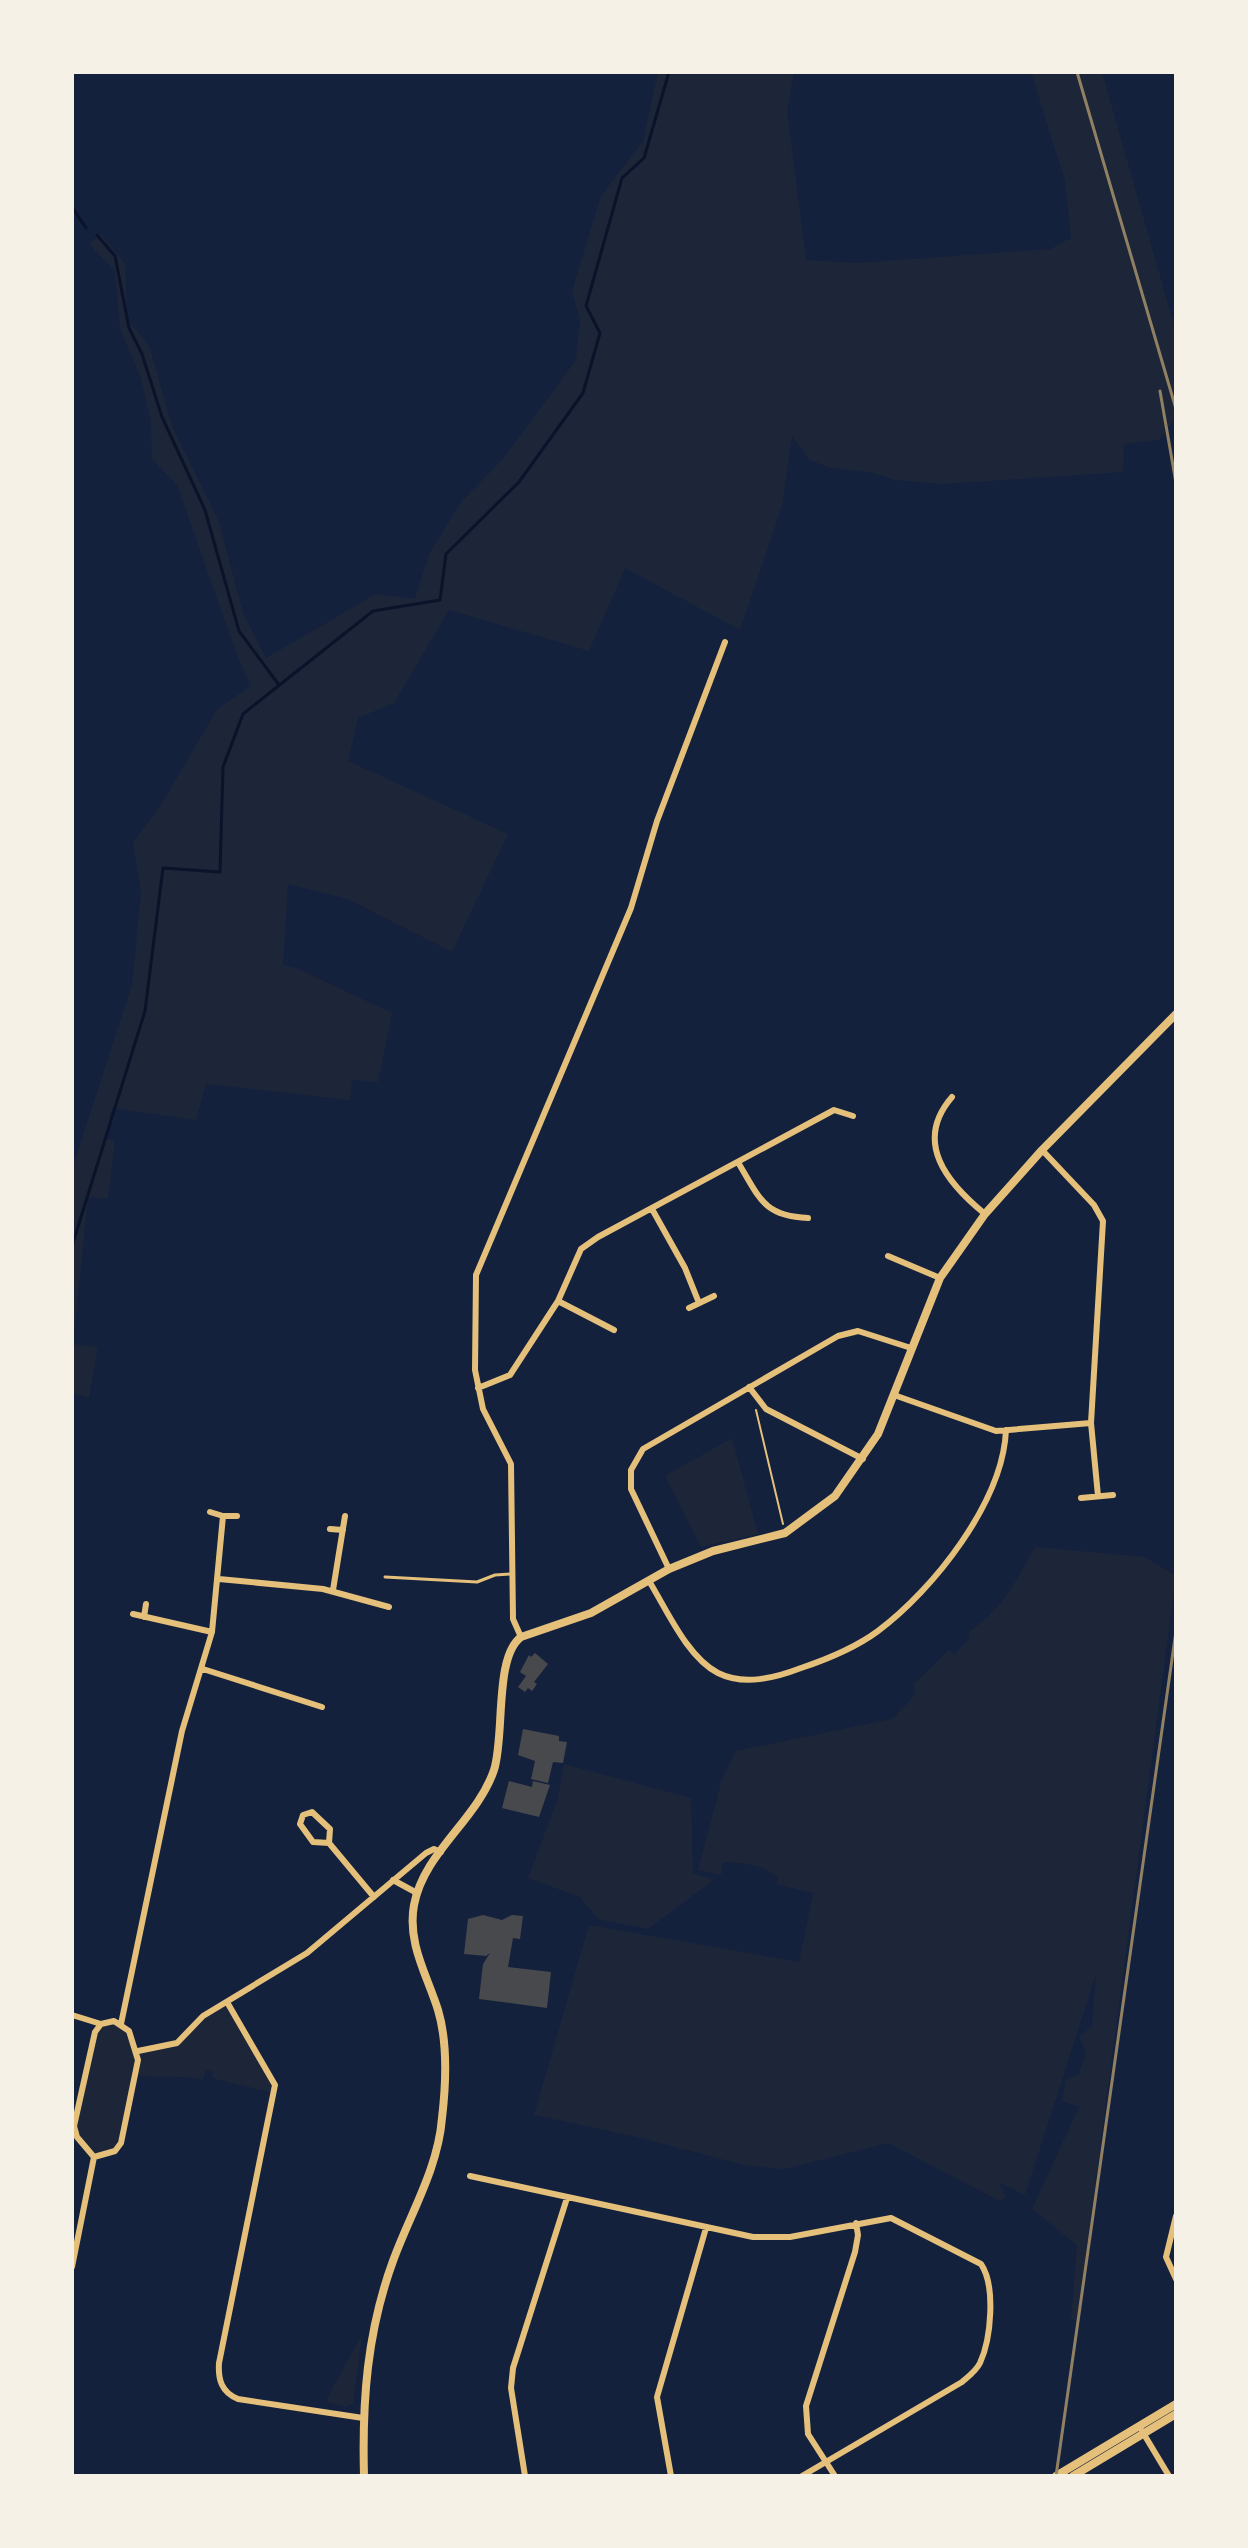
<svg xmlns="http://www.w3.org/2000/svg" width="1248" height="2548" font-family="'Nunito Sans',sans-serif">
  <style>
    .green { fill: #1d2539 }
    .lines { fill: none; stroke-linecap: round; stroke-linejoin: round }
    .stream { stroke: #0b132b; stroke-width: 3 }
    .building { fill: #48494c }
    .path { stroke: #e5c07b; stroke-width: 2 }
    .service { stroke: #e5c07b; stroke-width: 3 }
    .minor { stroke: #e5c07b; stroke-width: 6 }
    .tertiary { stroke: #e5c07b; stroke-width: 8 }
    .rail { stroke: #918062; stroke-width: 3 }
  </style>
  <rect width="100%" height="100%" fill="#14213d"/>
  <path class="green" d="M 658,72 L 794,72 L 787,110 L 806,260 L 858,263 L 1050,249 L 1071,238 L 1065,181 L 1031,72 L 1102,72 L 1176,332 L 1176,418 L 1159,440 L 1124,444 L 1123,472 L 943,484 L 895,480 L 870,472 L 831,468 L 809,460 L 792,436 L 782,506 L 740,630 L 625,568 L 589,651 L 449,610 L 394,703 L 358,718 L 348,761 L 508,834 L 452,952 L 348,899 L 288,884 L 283,965 L 294,967 L 392,1013 L 378,1082 L 352,1080 L 350,1100 L 206,1084 L 196,1120 L 112,1108 L 105,1139 L 115,1141 L 108,1199 L 88,1197 L 73,1344 L 98,1347 L 89,1398 L 72,1393 L 72,1169 L 132,985 L 141,892 L 133,843 L 164,800 L 217,709 L 251,686 L 237,655 L 177,485 L 152,459 L 151,422 L 141,378 L 120,329 L 115,271 L 89,244 L 101,234 L 125,264 L 127,319 L 149,345 L 172,426 L 219,522 L 243,613 L 266,658 L 376,594 L 415,599 L 429,554 L 461,502 L 502,460 L 576,360 L 580,320 L 572,291 L 601,196 L 643,141 Z
    M 732,1438 L 758,1534 L 701,1547 L 665,1476 Z
    M 1035,1547 L 1145,1557 L 1176,1576 L 1077,2321 L 1071,2319 L 1077,2245 L 1032,2209 L 1079,2107 L 1062,2101 L 1066,2079 L 1079,2074 L 1086,2052 L 1079,2037 L 1092,2026 L 1096,1974 L 1025,2195 L 999,2182 L 1006,2197 L 1000,2201 L 888,2143 L 784,2169 L 748,2166 L 633,2136 L 534,2115 L 589,1925 L 799,1962 L 813,1893 L 776,1884 L 778,1878 C 766,1864 740,1863 723,1862 L 721,1875 L 698,1870 L 722,1779 L 736,1751 L 892,1719 L 915,1695 L 914,1684 L 949,1650 L 954,1655 L 970,1638 L 968,1632 C 1002,1610 1016,1581 1035,1547 Z
    M 564,1764 L 691,1798 L 693,1873 L 714,1880 L 648,1929 L 598,1919 L 580,1897 L 528,1878 L 557,1801 Z
    M 227,2002 L 270,2073 L 274,2093 L 212,2078 L 213,2072 L 206,2070 L 203,2080 C 179,2074 160,2079 136,2075 L 121,2143 L 115,2151 L 94,2157 L 77,2137 L 76,2111 L 95,2032 L 101,2024 L 121,2024 L 138,2051 L 177,2042 L 192,2023 Z
    M 362,2335 L 353,2404 L 345,2407 L 328,2402 L 327,2398 Z"/>
  <g class="lines">
    <path class="stream" d="M 72,207 L 86,228
      M 97,235 L 115,256 L 129,328 L 142,354 L 162,417 L 205,510 L 239,631 L 279,685
      M 72,1246 L 145,1011 L 163,868 L 220,872 L 223,767 L 243,714 L 373,611 L 440,600 L 446,554 L 519,482 L 583,393 L 600,333 L 586,306 L 622,178 L 644,158 L 669,72"/>
  </g>
  <path class="building" d="M 535,1653 L 548,1664 L 534,1682 L 537,1684 L 532,1691 L 528,1688 L 525,1692 L 518,1687 L 526,1676 L 520,1672 L 529,1655 L 531,1657 Z
    M 523,1729 L 559,1736 L 559,1741 L 567,1742 L 563,1763 L 553,1762 L 548,1783 L 531,1779 L 535,1761 L 518,1755 Z
    M 509,1781 L 532,1787 L 533,1781 L 550,1785 L 539,1817 L 502,1808 Z
    M 483,1915 L 502,1920 L 512,1915 L 523,1916 L 520,1939 L 513,1938 L 508,1967 L 551,1972 L 547,2008 L 479,1999 L 483,1964 L 490,1953 L 486,1956 L 464,1954 L 468,1919 Z"/>
  <g class="lines">
    <path class="path" d="M 756,1410 L 783,1524"/>
    <path class="service" d="M 385,1577 L 477,1582 L 495,1575 L 511,1574"/>
    <path class="minor" d="M 952,1097 C 913,1142 947,1183 985,1214
      M 1042,1150 L 1094,1205 L 1103,1221 L 1091,1423 L 1098,1496
      M 739,1164 C 760,1199 764,1216 808,1218
      M 652,1209 L 685,1268 L 699,1303
      M 888,1256 L 940,1278
      M 558,1301 L 614,1330
      M 689,1308 L 714,1296
      M 749,1387 L 766,1409 L 863,1459
      M 478,1388 L 510,1375 L 558,1301 L 581,1249 L 598,1237 L 834,1110 L 853,1116
      M 894,1395 L 996,1431 L 1091,1423
      M 1081,1498 L 1113,1495
      M 223,1516 L 237,1516
      M 330,1529 L 343,1530
      M 669,1569 L 631,1489 L 631,1470 L 643,1449 L 838,1336 L 858,1331 L 911,1348
      M 219,1579 L 323,1589 L 389,1607
      M 649,1581 C 667,1610 687,1657 718,1673 C 744,1686 775,1678 801,1668 C 828,1659 855,1648 878,1631 C 933,1590 1003,1502 1006,1430
      M 333,1590 L 345,1516
      M 133,1614 L 212,1632
      M 144,1617 L 146,1604
      M 521,1637 L 513,1619 L 511,1464 L 483,1409 L 475,1370 L 476,1275 L 631,908 L 657,821 L 725,642
      M 203,1669 L 322,1707
      M 312,1812 L 330,1829 L 329,1843 L 313,1842 L 300,1824 L 303,1815 Z
      M 329,1843 L 374,1897
      M 393,1880 L 417,1893
      M 227,2002 L 275,2085 L 219,2363 C 218,2379 221,2392 238,2399 L 363,2418
      M 72,2015 L 101,2024
      M 114,2021 L 129,2031 L 138,2060 L 121,2143 L 115,2151 L 94,2157 L 77,2137 L 74,2126 L 95,2032 L 101,2024 Z
      M 121,2024 L 182,1731 L 212,1632 L 223,1516 L 210,1512
      M 138,2051 L 177,2043 L 203,2016 L 307,1953 L 426,1853 L 434,1849 L 441,1852
      M 470,2176 L 753,2237 L 790,2237 L 891,2218 L 981,2264 C 996,2286 991,2339 980,2363 C 976,2371 969,2376 962,2382 L 802,2476
      M 1176,2216 L 1166,2257 L 1176,2279
      M 72,2267 L 94,2157
      M 1142,2431 L 1169,2476
      M 525,2476 L 511,2388 L 513,2368 L 567,2198
      M 671,2476 L 657,2397 L 706,2228
      M 835,2476 L 808,2434 L 806,2406 L 855,2252 L 858,2235 L 856,2223"/>
    <path class="tertiary" d="M 364,2476 C 362,2401 367,2332 393,2261 C 410,2214 438,2169 442,2118 C 446,2084 448,2043 438,2010 C 427,1975 407,1943 414,1905 C 424,1852 477,1820 494,1770 C 505,1736 494,1657 521,1637 L 591,1613 L 669,1569 L 713,1551 L 785,1533 L 835,1496 L 878,1434 L 940,1278 L 985,1214 L 1042,1150 L 1176,1014
      M 1056,2476 L 1176,2404
      M 1073,2476 L 1176,2414"/>
    <path class="rail" d="M 1077,72 L 1176,409
      M 1160,391 L 1176,483
      M 1056,2476 L 1176,1631"/>
  </g>
  <rect width="1248" height="2548" fill="none" stroke="#f6f1e7" stroke-width="148"/>
</svg>
